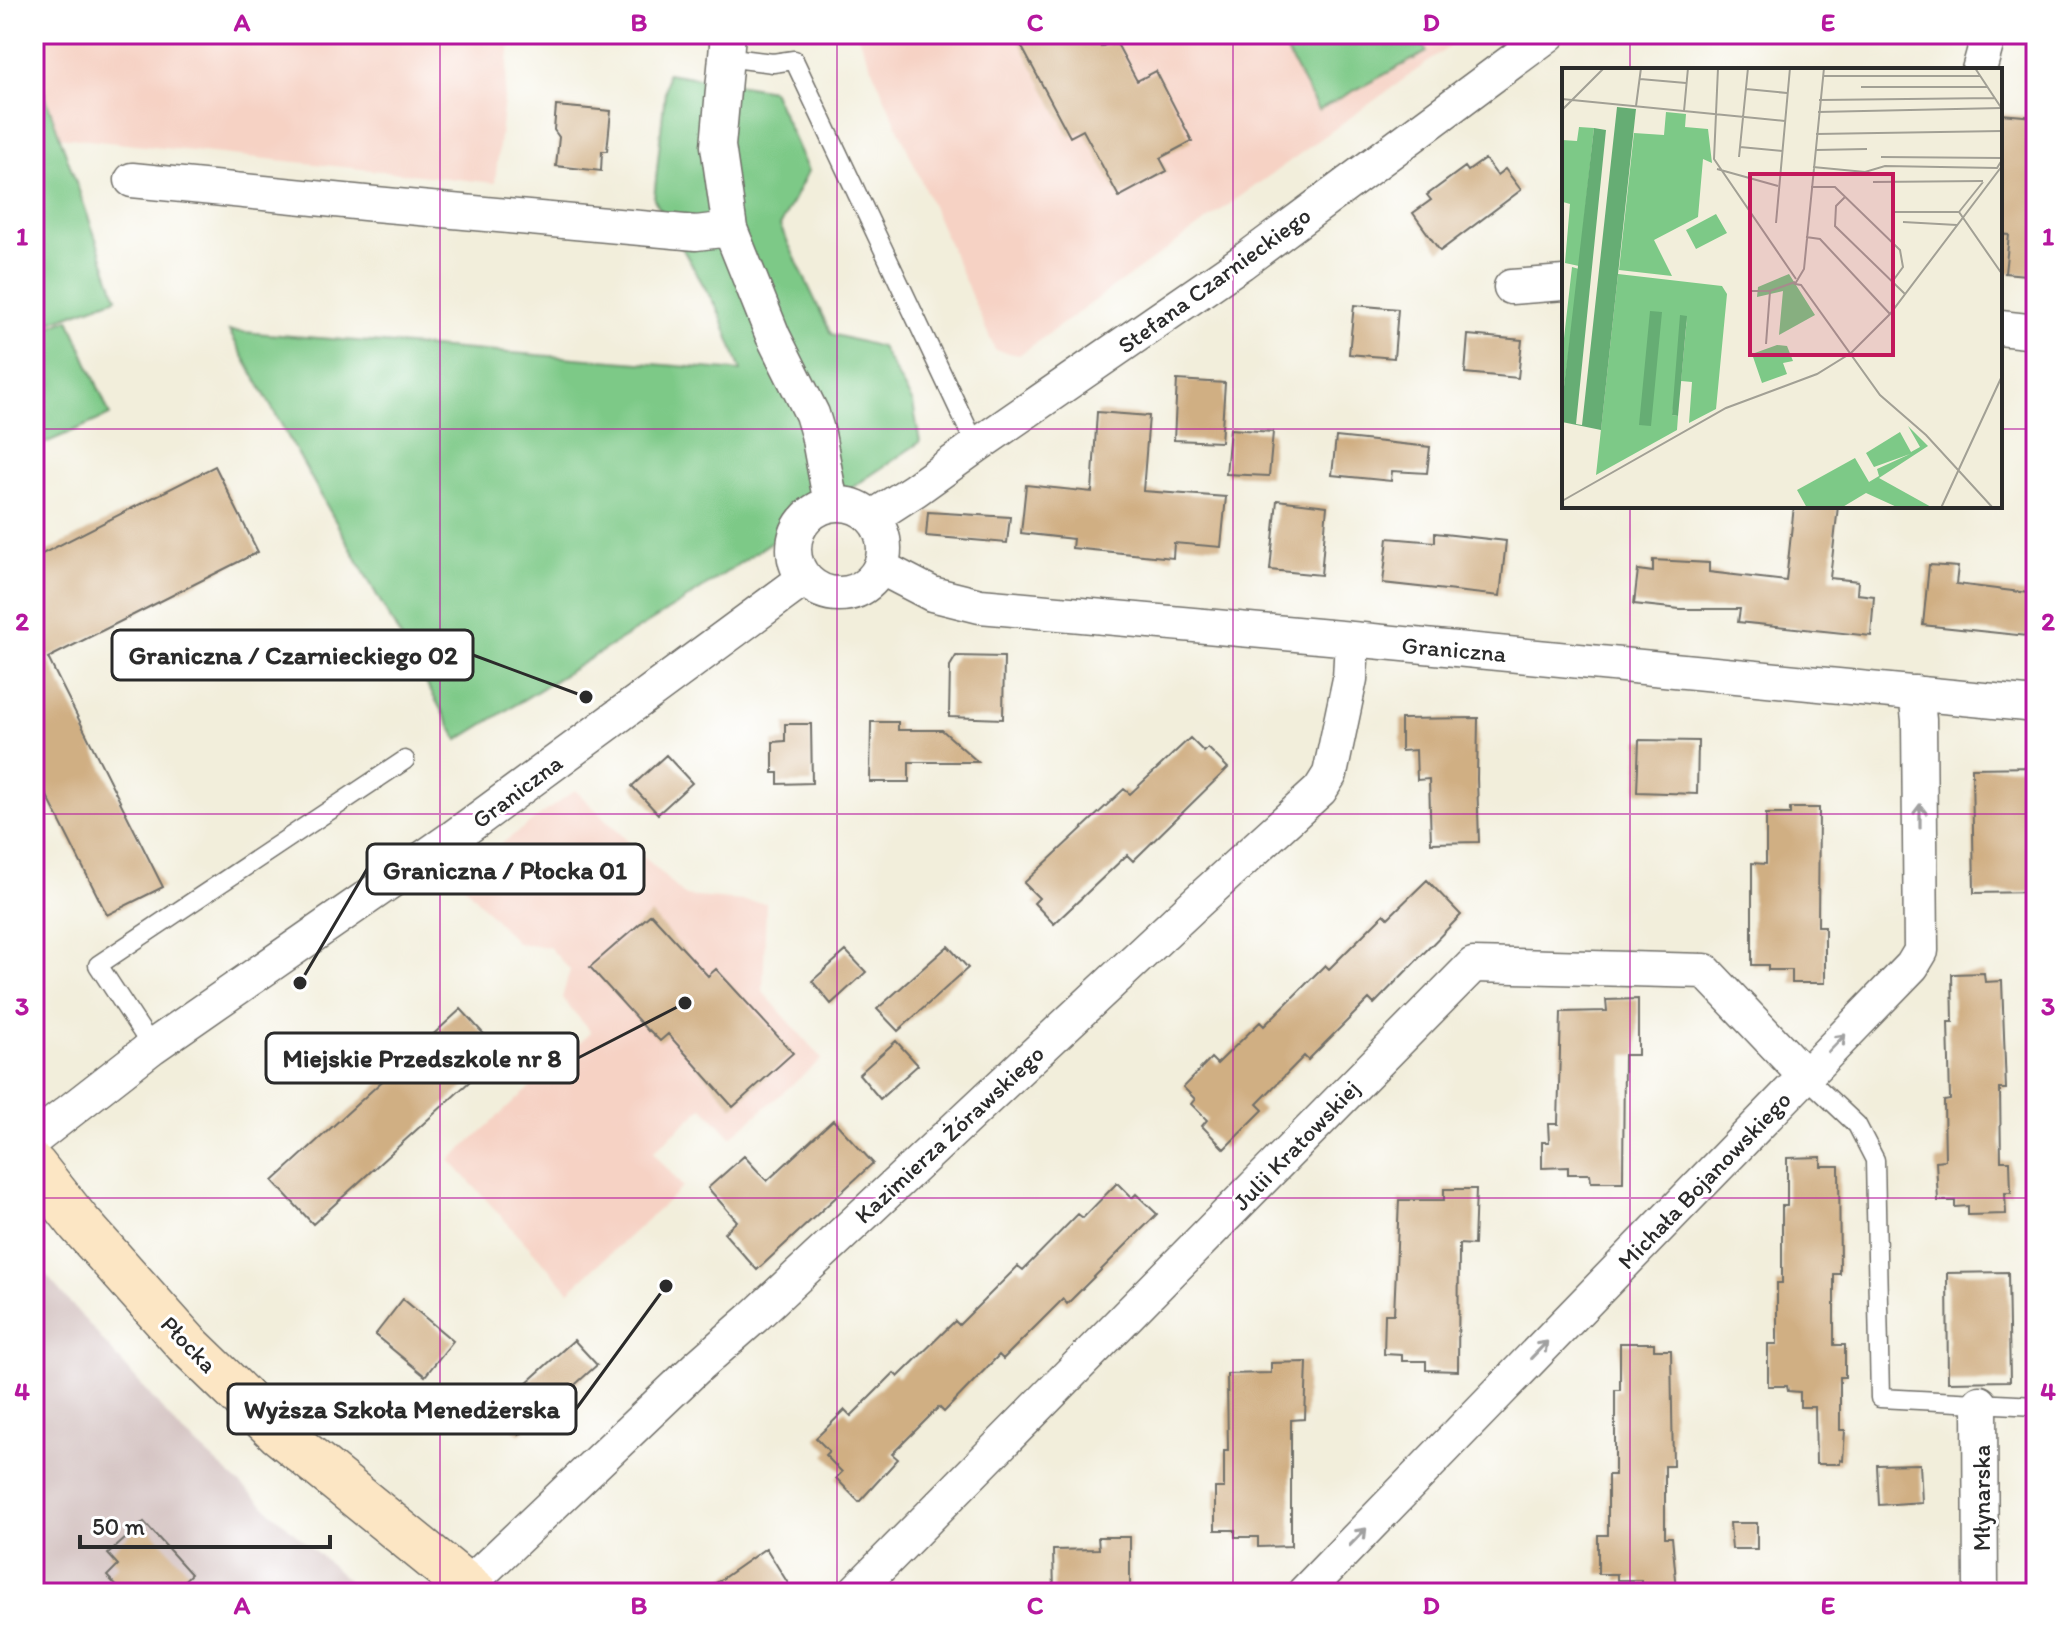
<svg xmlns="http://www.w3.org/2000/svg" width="2070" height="1627" font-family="Itim,sans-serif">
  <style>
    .built { fill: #f6d2c4 }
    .industrial { fill: #d1bfbe }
    .green { fill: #7dc987; stroke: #547a59; stroke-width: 2 }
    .building { fill: #d0af83 }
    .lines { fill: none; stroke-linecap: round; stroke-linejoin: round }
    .service-casing { stroke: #716f69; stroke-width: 21 }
    .minor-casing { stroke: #716f69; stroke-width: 37 }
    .secondary-casing { stroke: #716f69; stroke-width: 47 }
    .service { stroke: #fff; stroke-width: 18 }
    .minor { stroke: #fff; stroke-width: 34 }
    .secondary { stroke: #fce6c4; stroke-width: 44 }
    .oneway { stroke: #a0a0a0 }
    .grid { fill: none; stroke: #b5179e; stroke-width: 2; stroke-opacity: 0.55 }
    .labels { text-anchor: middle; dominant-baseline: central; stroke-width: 6; stroke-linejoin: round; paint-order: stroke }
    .street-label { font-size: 24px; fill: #2b2b2b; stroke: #fff }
    .inset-road { fill: none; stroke: #a2a095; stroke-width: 2 }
    .view { fill: #c2185b; fill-opacity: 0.15; stroke: #c2185b; stroke-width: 4 }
    .inset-edge { fill: none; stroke: #2b2b2b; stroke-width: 4 }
    .leader { fill: none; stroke: #2b2b2b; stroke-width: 3 }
    .callout-dot { fill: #2b2b2b; stroke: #fff; stroke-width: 3 }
    .callout { fill: #fff; stroke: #2b2b2b; stroke-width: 3 }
    .callout-label { font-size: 26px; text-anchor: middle; font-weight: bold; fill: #2b2b2b }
    .neatline { fill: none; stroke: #b5179e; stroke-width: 3 }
    .grid-label { font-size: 26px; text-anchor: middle; font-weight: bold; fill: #b5179e }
  </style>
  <rect width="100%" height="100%" fill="#fff"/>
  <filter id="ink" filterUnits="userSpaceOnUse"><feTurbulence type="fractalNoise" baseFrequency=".0125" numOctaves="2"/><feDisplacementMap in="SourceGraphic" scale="16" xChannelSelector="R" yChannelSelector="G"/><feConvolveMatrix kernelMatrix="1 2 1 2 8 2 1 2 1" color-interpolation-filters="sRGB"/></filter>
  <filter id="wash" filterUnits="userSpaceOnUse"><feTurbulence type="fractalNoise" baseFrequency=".006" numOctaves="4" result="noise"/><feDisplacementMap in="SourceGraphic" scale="32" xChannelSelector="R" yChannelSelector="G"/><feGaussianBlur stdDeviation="1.8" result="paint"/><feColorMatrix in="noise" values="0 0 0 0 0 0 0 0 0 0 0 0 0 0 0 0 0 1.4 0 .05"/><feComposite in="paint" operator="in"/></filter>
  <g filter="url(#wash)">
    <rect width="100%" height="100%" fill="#f2eedb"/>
    <path class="built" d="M 34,34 L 511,34 L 495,183 L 60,137 L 34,64 Z
      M 857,34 L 1467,34 L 1019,355 L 995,350 Z
      M 575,790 L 685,896 L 766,903 L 763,992 L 822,1059 L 731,1137 L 703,1107 L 653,1152 L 683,1187 L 569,1291 L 450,1160 L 591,1032 L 562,998 L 570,970 L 549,947 L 517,943 L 456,877 Z"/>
    <path class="industrial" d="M 34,1261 L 180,1430 L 362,1593 L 34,1593 Z"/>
    <path class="green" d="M 1277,34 L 1417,34 L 1427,52 L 1318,110 Z
      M 34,64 L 117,298 L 34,328 Z
      M 667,73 L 772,90 L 808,171 L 780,226 L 831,334 L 881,347 L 913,403 L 920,442 L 682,602 L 458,740 L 229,331 L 741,371 L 720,314 L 654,199 Z
      M 69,319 L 110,415 L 34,448 L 34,333 Z"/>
    <g id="blocks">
      <path class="building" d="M 1015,34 L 1095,34 L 1101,47 L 1115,40 L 1137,81 L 1156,71 L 1192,141 L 1160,158 L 1167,171 L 1119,197 L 1083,130 L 1070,137 Z
        M 556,106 L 611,111 L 607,151 L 602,151 L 601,171 L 556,166 L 559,137 L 554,130 Z
        M 2000,114 L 2036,117 L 2036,276 L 2005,273 L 2009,235 L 2000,234 Z
        M 1485,159 L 1497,175 L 1505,169 L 1521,190 L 1440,251 L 1413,213 L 1431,200 L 1427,195 L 1465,167 L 1468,171 Z
        M 1354,305 L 1398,309 L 1394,358 L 1349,354 Z
        M 1468,335 L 1522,340 L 1518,378 L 1465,373 Z
        M 1177,380 L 1225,383 L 1221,442 L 1174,440 Z
        M 1097,412 L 1149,416 L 1143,491 L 1226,497 L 1221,547 L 1174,543 L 1173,558 L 1072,548 L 1073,539 L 1021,533 L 1026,485 L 1092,492 Z
        M 1230,429 L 1273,432 L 1269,476 L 1226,474 Z
        M 1336,437 L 1430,447 L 1427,473 L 1392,471 L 1391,481 L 1332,475 Z
        M 215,466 L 258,552 L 48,658 L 163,887 L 107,915 L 34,770 L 34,558 Z
        M 1277,500 L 1327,506 L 1321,575 L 1270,570 Z
        M 1794,506 L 1838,506 L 1830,578 L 1858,581 L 1857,594 L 1874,596 L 1871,636 L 1738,622 L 1740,609 L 1680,609 L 1634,604 L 1638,570 L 1653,572 L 1653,560 L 1709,563 L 1709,572 L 1786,581 Z
        M 928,512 L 1010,517 L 1007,543 L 926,536 Z
        M 1435,533 L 1506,541 L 1500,596 L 1383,583 L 1388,538 L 1435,542 Z
        M 1929,565 L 1958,567 L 1956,584 L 2036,594 L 2036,637 L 1923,625 Z
        M 956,656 L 1004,657 L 1003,719 L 949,717 L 950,666 Z
        M 1478,718 L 1477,779 L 1479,842 L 1431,843 L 1429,779 L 1417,780 L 1416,750 L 1401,751 L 1401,719 Z
        M 871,722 L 898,722 L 898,730 L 942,730 L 978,762 L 909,762 L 909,782 L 870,782 Z
        M 785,724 L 811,724 L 812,783 L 778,784 L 778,773 L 773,773 L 773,742 L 785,741 Z
        M 1190,738 L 1204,752 L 1208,748 L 1228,768 L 1133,861 L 1127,855 L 1054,924 L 1034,903 L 1039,898 L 1024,883 L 1124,789 L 1130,794 Z
        M 1639,740 L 1698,741 L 1697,794 L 1637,792 Z
        M 666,755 L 692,783 L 658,814 L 632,786 Z
        M 2036,767 L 2036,892 L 1974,893 L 1972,768 Z
        M 1790,808 L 1819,808 L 1818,926 L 1825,926 L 1825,983 L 1792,983 L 1792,970 L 1768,970 L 1768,965 L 1752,965 L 1752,863 L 1766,864 L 1766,814 L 1790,814 Z
        M 1427,880 L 1461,915 L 1374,1004 L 1369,999 L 1308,1060 L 1304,1056 L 1257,1104 L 1263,1110 L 1224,1149 L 1202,1126 L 1207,1120 L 1191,1104 L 1195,1099 L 1183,1087 L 1211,1058 L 1217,1064 L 1260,1022 L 1264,1026 L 1325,965 L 1329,969 L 1384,914 L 1388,918 Z
        M 651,914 L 708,976 L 716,969 L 793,1053 L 733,1107 L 668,1034 L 660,1041 L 649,1030 L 648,1031 L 590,967 Z
        M 948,946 L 968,968 L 898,1031 L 877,1009 Z
        M 846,951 L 866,972 L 831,1004 L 812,981 Z
        M 1984,973 L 1985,982 L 2002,981 L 2006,1089 L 2000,1089 L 2001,1161 L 2010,1161 L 2011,1193 L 2005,1193 L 2006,1214 L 1968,1215 L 1968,1206 L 1955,1207 L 1955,1201 L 1938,1201 L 1936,1161 L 1945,1160 L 1944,1101 L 1950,1100 L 1948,1022 L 1953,1022 L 1952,974 Z
        M 1638,999 L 1638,1055 L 1624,1055 L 1623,1182 L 1591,1182 L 1590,1174 L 1568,1174 L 1568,1167 L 1542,1168 L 1542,1142 L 1549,1142 L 1548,1124 L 1558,1124 L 1561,1012 L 1607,1011 L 1606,1000 Z
        M 461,1009 L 501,1053 L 313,1224 L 273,1181 Z
        M 896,1041 L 918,1065 L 880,1099 L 859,1074 Z
        M 833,1120 L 873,1163 L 757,1270 L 724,1233 L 737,1221 L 708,1188 L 744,1156 L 767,1181 Z
        M 1821,1157 L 1821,1166 L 1839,1166 L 1840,1274 L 1834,1274 L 1834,1345 L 1845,1345 L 1845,1377 L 1840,1377 L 1840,1430 L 1845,1430 L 1843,1461 L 1840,1460 L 1840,1464 L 1816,1464 L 1815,1407 L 1800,1407 L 1800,1392 L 1788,1391 L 1787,1386 L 1768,1386 L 1768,1344 L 1777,1344 L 1777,1283 L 1782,1283 L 1782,1206 L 1787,1206 L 1787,1158 Z
        M 1117,1183 L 1132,1198 L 1136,1194 L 1157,1214 L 1067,1304 L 1063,1299 L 1003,1359 L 999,1355 L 944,1412 L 939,1407 L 892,1454 L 898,1459 L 859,1502 L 836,1478 L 842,1472 L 825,1455 L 829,1451 L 816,1438 L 845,1410 L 851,1416 L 894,1373 L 898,1377 L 955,1321 L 959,1325 L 1018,1266 L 1023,1270 L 1078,1214 L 1083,1218 Z
        M 1444,1189 L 1476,1189 L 1474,1245 L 1459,1244 L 1458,1371 L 1426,1370 L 1426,1361 L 1402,1361 L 1402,1355 L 1384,1354 L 1385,1314 L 1394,1314 L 1399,1200 L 1444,1200 Z
        M 2008,1272 L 2010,1381 L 1948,1382 L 1947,1273 Z
        M 403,1299 L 453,1341 L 425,1376 L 375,1335 Z
        M 574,1340 L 597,1365 L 519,1435 L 496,1410 Z
        M 1620,1343 L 1654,1343 L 1654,1350 L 1671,1350 L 1673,1466 L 1665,1466 L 1665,1537 L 1672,1537 L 1677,1590 L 1641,1590 L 1641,1580 L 1617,1580 L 1617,1574 L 1598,1574 L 1598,1535 L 1608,1535 L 1608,1475 L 1615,1475 L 1615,1390 L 1620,1390 Z
        M 1307,1362 L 1305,1419 L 1291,1420 L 1291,1546 L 1258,1547 L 1258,1537 L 1235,1537 L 1235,1530 L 1215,1530 L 1215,1488 L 1224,1488 L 1224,1451 L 1228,1451 L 1227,1374 L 1271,1373 L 1271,1363 Z
        M 1920,1464 L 1922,1502 L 1879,1505 L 1877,1465 Z
        M 144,1522 L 191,1574 L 171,1593 L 123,1593 L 107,1576 L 118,1565 L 108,1554 Z
        M 1730,1523 L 1757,1523 L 1757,1549 L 1732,1549 Z
        M 1098,1537 L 1130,1537 L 1130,1593 L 1054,1593 L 1053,1550 L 1099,1549 Z
        M 766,1548 L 794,1593 L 702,1593 Z"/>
    </g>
  </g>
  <g filter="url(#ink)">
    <use href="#blocks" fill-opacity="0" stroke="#716f69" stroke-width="2"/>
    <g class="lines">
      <g class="service-casing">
        <path id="service" d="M 725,57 L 773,63 L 794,60 L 976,446
          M 152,1047 L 98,965 L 405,760
          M 1805,1076 L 1857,1125 L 1875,1160 L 1880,1398 L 2036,1406"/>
      </g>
      <g class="minor-casing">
        <path id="minor" d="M 728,34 L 718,146 L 730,229 L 773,336 L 812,414 L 818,434 L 831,504
          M 1979,70 L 1989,34
          M 132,180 L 375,204 L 696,233 L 730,229
          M 1511,287 L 1564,283
          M 2000,328 L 2036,332
          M794 549a45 45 0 1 1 90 0a45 45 0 1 1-90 0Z
          M 873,517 L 915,490 L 976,446 L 1241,263 L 1549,34
          M 880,567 L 932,594 L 980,606 L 1352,639 L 2036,705
          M 34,1139 L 152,1047 L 454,837 L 804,579
          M 1980,1403 L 1981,1593
          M 467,1586 L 696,1368 L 754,1317 L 1197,902 L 1320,790 L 1330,774 L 1350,679 L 1352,639
          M 854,1593 L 1473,965 L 1705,971 L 1805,1076
          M 1304,1593 L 1912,966 L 1921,951 L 1919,720 L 1916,693"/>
      </g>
      <g class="secondary-casing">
        <path id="secondary" d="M 34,1166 L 79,1223 L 186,1343 L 279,1433 L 476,1593"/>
      </g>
      <use href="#service" class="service"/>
      <use href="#minor" class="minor"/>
      <use href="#secondary" class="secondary"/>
    </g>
    <defs><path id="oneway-shaft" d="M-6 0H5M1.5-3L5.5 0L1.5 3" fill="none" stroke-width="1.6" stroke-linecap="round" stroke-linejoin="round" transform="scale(2)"/></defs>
    <g class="oneway">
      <use href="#oneway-shaft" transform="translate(1920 816) rotate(-90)"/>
      <use href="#oneway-shaft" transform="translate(1837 1043) rotate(-46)"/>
      <use href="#oneway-shaft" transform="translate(1539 1350) rotate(-46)"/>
      <use href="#oneway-shaft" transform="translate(1358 1537) rotate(-46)"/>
    </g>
  </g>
  <path class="grid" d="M 440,34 L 440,1593M 837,34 L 837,1593M 1233,34 L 1233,1593M 1630,34 L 1630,70M 34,429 L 1564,429M 2000,429 L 2036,429M 1630,506 L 1630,1593M 34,814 L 2036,814M 34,1198 L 2036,1198"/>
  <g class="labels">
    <g class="street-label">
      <text transform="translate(1214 280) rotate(-36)">Stefana Czarnieckiego</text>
      <text transform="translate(1454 649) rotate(5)">Graniczna</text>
      <text transform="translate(517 791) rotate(-37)">Graniczna</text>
      <text transform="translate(949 1134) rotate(-43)">Kazimierza Żórawskiego</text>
      <text transform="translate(1296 1145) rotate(-46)">Julii Kratowskiej</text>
      <text transform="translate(1704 1180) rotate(-46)">Michała Bojanowskiego</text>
      <text transform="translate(189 1344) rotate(46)">Płocka</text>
      <text transform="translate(1981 1498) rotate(-90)">Młynarska</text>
    </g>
  </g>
  <g transform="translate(1562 68)">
    <rect width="440" height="440" fill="#f2eedb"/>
    <path d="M 104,44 L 124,46 L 123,59 L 146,61 L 150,95 L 141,91 L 136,149 L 92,172 L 110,208 L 57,202 L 72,65 L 102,67 ZM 17,59 L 32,60 L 17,198 L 3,195 L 8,136 L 1,134 L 0,122 L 0,72 L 15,73 ZM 154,146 L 165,165 L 134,181 L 124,162 ZM 10,199 L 17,201 L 0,336 L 0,288 ZM 56,206 L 160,218 L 165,226 L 154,341 L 127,355 L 130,314 L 119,313 L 125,249 L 110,347 L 116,348 L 115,362 L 34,407 ZM 227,206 L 253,247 L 217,267 L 221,223 L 195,229 L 196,219 ZM 215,277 L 225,278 L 231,293 L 221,295 L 225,306 L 200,315 L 190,286 ZM 346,358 L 366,378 L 317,410 L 371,440 L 337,440 L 304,425 L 279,440 L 245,440 L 235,422 L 293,390 L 307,414 L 317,408 L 315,401 L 348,386 L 312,399 L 304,385 L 338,364 L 349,384 L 358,379 Z" fill="#7dc987"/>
    <path d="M 55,39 L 74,41 L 39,362 L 0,354 L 0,336 L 32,60 L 44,62 L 14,356 L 20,357 ZM 88,243 L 100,244 L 89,358 L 77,357 ZM 118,247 L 125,248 L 116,348 L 110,347 Z" fill="#66ad74"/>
    <path class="inset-road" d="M 156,0 L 152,91 L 234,211M 262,0 L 242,201 L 233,216 L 239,217 L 318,327 L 364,367 L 431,440M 413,0 L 440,41M 261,8 L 418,8M 78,11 L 124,15M 299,19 L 425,19M 184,21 L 225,25M 0,31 L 223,53M 257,32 L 433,30M 74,38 L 79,0M 0,42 L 42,0M 122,43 L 126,0M 256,44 L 440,40M 254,66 L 440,63M 178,79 L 220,83M 253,82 L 305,81M 177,89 L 186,0M 319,89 L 440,90M 251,99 L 303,104 L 323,98 L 435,100 L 440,92M 155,101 L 216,118M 311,114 L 421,113M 249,119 L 273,119 L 338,182 L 341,199 L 330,214M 283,129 L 274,138 L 273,158 L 343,226M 333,144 L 397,144 L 440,206M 397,144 L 421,114M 341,154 L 395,157M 214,155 L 228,0M 244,169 L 258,171 L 328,246M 188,223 L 208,223 L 233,214M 204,276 L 208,223M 0,433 L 164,340 L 255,306 L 289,285 L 328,246 L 440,98M 379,440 L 440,308"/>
    <path class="view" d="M 188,106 L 331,106 L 331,287 L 188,287 Z"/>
    <rect width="440" height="440" class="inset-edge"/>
  </g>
  <path class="leader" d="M586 697L473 655M300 983L367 869M685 1003L578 1058M666 1286L576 1409"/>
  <g class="callout-dot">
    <circle cx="586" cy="697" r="8"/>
    <circle cx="300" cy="983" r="8"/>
    <circle cx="685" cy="1003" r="8"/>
    <circle cx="666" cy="1286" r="8"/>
  </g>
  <g class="callout">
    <rect x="112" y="630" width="361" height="50" rx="8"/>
    <rect x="367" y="844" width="277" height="50" rx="8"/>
    <rect x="266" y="1033" width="312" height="50" rx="8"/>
    <rect x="228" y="1384" width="348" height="50" rx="8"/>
  </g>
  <g class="callout-label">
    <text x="293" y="664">Graniczna / Czarnieckiego 02</text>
    <text x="505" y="879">Graniczna / Płocka 01</text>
    <text x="422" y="1067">Miejskie Przedszkole nr 8</text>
    <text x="402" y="1418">Wyższa Szkoła Menedżerska</text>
  </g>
  <rect width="2070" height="1627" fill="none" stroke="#fff" stroke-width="88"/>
  <path d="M80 1535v12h250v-12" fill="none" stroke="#2b2b2b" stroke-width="4"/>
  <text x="92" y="1535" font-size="24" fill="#2b2b2b" stroke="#ffffff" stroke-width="6" paint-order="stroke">50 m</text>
  <rect x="44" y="44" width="1982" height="1539" class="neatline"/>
  <g class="grid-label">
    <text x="242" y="31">A</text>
    <text x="639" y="31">B</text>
    <text x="1035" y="31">C</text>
    <text x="1431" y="31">D</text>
    <text x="1828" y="31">E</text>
    <text x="22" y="245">1</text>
    <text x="2048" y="245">1</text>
    <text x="22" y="630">2</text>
    <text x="2048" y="630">2</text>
    <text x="22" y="1015">3</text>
    <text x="2048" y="1015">3</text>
    <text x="22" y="1400">4</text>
    <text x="2048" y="1400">4</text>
    <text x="242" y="1614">A</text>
    <text x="639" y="1614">B</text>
    <text x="1035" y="1614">C</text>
    <text x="1431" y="1614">D</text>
    <text x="1828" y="1614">E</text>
  </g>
</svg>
